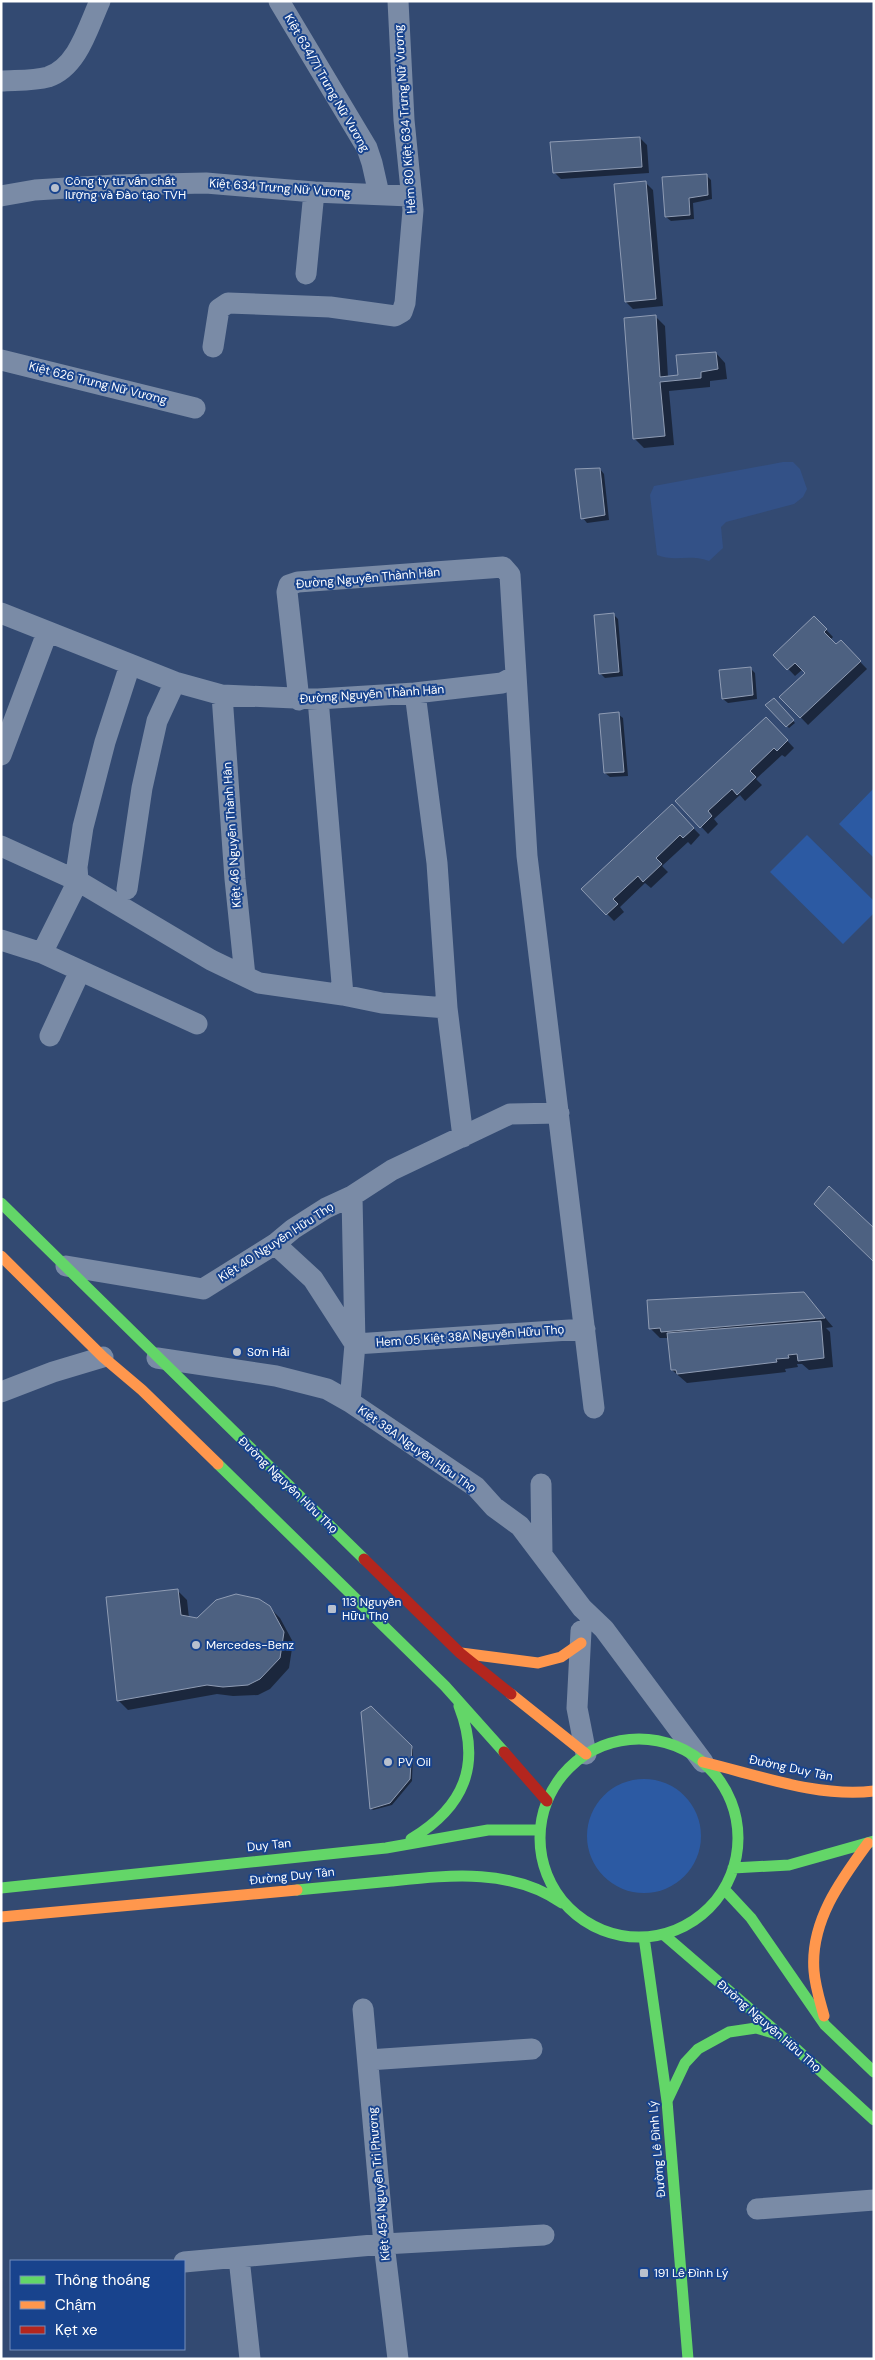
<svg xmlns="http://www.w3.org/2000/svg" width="875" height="2360" font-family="'DM Sans',sans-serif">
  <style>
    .green { fill: #2c5aa3 }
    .water { fill: #335187 }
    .shadow { fill: #0007 }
    .building { fill: #4d6181; stroke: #8f9cb4 }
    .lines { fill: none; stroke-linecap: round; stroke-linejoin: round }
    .street { stroke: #7a8ba6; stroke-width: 21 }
    .fast { stroke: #63d668; stroke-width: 11 }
    .slow { stroke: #ff974d; stroke-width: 11 }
    .jam { stroke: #b3261e; stroke-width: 11 }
    .poi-dot { fill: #b8c0ce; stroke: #18438d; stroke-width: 2 }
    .labels { text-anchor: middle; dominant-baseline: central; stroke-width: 4; stroke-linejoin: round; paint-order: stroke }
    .street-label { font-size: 12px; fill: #fff; stroke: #18438d }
    .poi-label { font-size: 12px; fill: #fff; stroke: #18438d; text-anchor: start }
  </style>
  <rect width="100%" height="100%" fill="#334a72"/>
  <path class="green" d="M 874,788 L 874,858 L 839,824 Z
    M 807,835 L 874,901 L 874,913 L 843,944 L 770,872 Z
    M587 1836a57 57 0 1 1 114 0a57 57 0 1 1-114 0Z"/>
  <path class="water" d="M 783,462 L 793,462 L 800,469 L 807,489 L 803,497 L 794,504 L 726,522 L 721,527 L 723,548 L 709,561 C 689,554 674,562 657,555 L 650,495 L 654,486 Z"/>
  <path class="shadow" d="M 640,138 L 647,145 L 649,173 L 561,179 L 554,172 Z
    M 706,175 L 711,180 L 712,199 L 693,203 L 694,219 L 671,221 L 666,217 Z
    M 646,183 L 653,190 L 663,306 L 633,309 L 626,302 Z
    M 655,316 L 665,326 L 668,377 L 679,376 L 716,353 L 725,363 L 727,379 L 710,381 L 710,387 L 669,391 L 674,445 L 644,448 L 634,438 Z
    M 600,469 L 604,474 L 609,520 L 587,523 L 583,518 Z
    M 613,614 L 618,619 L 623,676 L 605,678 L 600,673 Z
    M 814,617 L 833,637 L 830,640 L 836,646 L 841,642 L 867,669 L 808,725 L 781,697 L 807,673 L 803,669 L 795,676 L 775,655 Z
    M 750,668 L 755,673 L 757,699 L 728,703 L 723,699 Z
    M 774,700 L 795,723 L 789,728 L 767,706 Z
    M 618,714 L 623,718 L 628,776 L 610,777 L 605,773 Z
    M 766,718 L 794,748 L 785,757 L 782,755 L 756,779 L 762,785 L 745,801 L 740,795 L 714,819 L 718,824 L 708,834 L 677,801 Z
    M 672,806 L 700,835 L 691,845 L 688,842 L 662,866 L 668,872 L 651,888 L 645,883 L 620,907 L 624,912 L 614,921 L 583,889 Z
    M 804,1293 L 833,1327 L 826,1328 L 830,1332 L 833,1367 L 809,1370 L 802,1364 L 797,1364 L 798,1367 L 785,1369 L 786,1372 L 687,1383 L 672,1370 L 668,1338 L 660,1338 L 650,1328 Z
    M 177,1590 L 187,1600 L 189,1618 L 197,1619 L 269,1607 L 280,1618 L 293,1642 L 289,1668 L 270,1689 L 258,1695 L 233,1696 L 217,1694 L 128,1710 L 118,1700 Z
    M 370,1708 L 413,1749 L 412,1781 L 392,1805 L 373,1810 L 371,1808 Z"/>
  <path class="building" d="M 640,137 L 642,167 L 553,173 L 550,142 Z
    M 707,174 L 708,195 L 689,198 L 690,215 L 665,217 L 662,177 Z
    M 646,181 L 656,299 L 625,302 L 614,184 Z
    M 656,315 L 660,377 L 678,375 L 676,355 L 716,352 L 718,369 L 701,372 L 701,378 L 660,382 L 665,436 L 633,439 L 624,318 Z
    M 600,468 L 605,515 L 581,519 L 575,469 Z
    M 614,613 L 619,672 L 599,674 L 594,615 Z
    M 814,616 L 827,629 L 824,632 L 836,644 L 841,640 L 861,661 L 800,718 L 779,697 L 805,673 L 795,663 L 787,670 L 773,655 Z
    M 751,667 L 753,695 L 722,699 L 719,670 Z
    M 774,698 L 794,720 L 786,727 L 765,705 Z
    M 619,712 L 624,772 L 604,773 L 599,714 Z
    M 766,717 L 788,740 L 777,751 L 774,748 L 750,771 L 756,777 L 737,795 L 732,789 L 708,811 L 712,816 L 700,828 L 675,801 Z
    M 672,804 L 694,828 L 683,838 L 680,835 L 656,858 L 662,864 L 643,882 L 638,876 L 613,899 L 618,904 L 606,915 L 581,889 Z
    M 829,1186 L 874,1228 L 874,1262 L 814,1204 Z
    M 804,1292 L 825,1318 L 661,1332 L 660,1328 L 649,1329 L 647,1300 Z
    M 821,1321 L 824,1358 L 798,1361 L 797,1354 L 788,1355 L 789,1358 L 776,1359 L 777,1362 L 677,1374 L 676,1370 L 671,1370 L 667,1333 Z
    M 178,1589 L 181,1615 L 197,1618 L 216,1600 L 236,1594 L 259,1599 L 270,1606 L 284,1632 L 280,1658 L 260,1679 L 248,1685 L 223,1687 L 207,1685 L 117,1701 L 106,1597 Z
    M 371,1706 L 412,1746 L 410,1779 L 390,1803 L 370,1809 L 361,1712 Z"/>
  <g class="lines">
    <path class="street" d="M 279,1 L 367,148 L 372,163 L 379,194
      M 1,81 C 16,80 34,81 48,77 C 78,67 88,27 100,1
      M 1,196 L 35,190 L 115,185 L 206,183 L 314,192 L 410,196
      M 306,274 L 314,192
      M 213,347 L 219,309 L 228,303 L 330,307 L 395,316 L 402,312 L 405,303 L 413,210 L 404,120 L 398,1
      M 1,360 L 195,408
      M 1,613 L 175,682 L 222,695 L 318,699 L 415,693 L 502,683 L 515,676
      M 415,693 L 437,863 L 447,1008 L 463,1137
      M 222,695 L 235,879 L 245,976
      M 318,699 L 343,995
      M 299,700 L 287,592 L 289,585 L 298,582 L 503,567 L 510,575 L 527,856 L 594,1408
      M 1,755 L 47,633
      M 1,846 L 78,881 L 211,960 L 259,983 L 343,995 L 382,1003 L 447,1008
      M 127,889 L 142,788 L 157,721 L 175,682
      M 1,940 L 42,953 L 197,1024
      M 42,953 L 78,881 L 77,867 L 83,827 L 105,742 L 130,665
      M 50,1036 L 80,971
      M 275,1244 L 313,1279 L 355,1344
      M 66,1266 L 203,1289 L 275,1244 L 293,1229 L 326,1208 L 352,1196 L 392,1170 L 510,1114 L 559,1113
      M 355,1344 L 585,1329
      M 157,1358 L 276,1376 L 327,1389 L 350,1402 L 476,1487 L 494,1507 L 520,1526 L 582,1608 L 604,1629 L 703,1762
      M 1,1392 L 53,1372 L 103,1357
      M 350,1402 L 355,1344 L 352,1196
      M 541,1484 L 542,1554
      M 581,1631 L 577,1708 L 586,1754
      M 363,2009 L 384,2244 L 398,2359
      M 368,2060 L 532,2049
      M 757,2209 L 874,2200
      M 239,2258 L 250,2359
      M 184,2262 L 384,2244 L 544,2235"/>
    <path class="fast" d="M 1,1203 L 364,1559
      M 218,1464 L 445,1686 L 504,1752
      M540 1838a99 99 0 1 1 198 0a99 99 0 1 1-198 0Z
      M 411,1839 C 464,1807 482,1765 459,1706
      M 733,1868 L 789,1865 L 874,1841
      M 1,1888 L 386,1848 L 488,1830 L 540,1830
      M 724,1889 L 751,1918 L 825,2025 L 874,2072
      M 297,1890 C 329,1887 361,1884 392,1881 C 450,1875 512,1868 562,1903
      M 663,1934 L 792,2045 L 874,2120
      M 644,1937 L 667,2101 L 688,2359
      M 667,2101 L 685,2063 L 698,2049 L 729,2032 L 756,2028 L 780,2035"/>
    <path class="slow" d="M 1,1256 L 103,1357 L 142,1390 L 218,1464
      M 461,1653 L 538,1663 L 561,1657 L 581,1643
      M 511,1694 L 586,1754
      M 703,1762 C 758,1775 818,1798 874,1791
      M 1,1917 L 297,1890
      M 824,2016 C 820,2001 815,1986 814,1971 C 810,1922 840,1881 868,1843"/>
    <path class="jam" d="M 364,1559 L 460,1653 L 511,1694
      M 504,1752 L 547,1801"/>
  </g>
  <g class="poi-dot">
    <circle cx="55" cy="188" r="5"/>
    <circle cx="237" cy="1352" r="5"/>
    <rect x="327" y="1604" width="10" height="10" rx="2.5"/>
    <circle cx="196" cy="1645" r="5"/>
    <circle cx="388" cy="1762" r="5"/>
    <rect x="639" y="2268" width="10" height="10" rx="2.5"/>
  </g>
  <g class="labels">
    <g class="street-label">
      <text transform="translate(327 83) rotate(60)">Kiệt 634/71 Trưng Nữ Vương</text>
      <text transform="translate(405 119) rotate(-94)">Hẻm 80 Kiệt 634 Trưng Nữ Vương</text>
      <text transform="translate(280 188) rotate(4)">Kiệt 634 Trưng Nữ Vương</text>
      <text transform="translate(98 383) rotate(14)">Kiệt 626 Trưng Nữ Vương</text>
      <text transform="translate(368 578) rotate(-5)">Đường Nguyễn Thành Hân</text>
      <text transform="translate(372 694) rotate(-4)">Đường Nguyễn Thành Hãn</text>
      <text transform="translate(232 835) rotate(-94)">Kiệt 46 Nguyễn Thành Hân</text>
      <text transform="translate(276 1242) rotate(-33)">Kiệt 40 Nguyễn Hữu Thọ</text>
      <text transform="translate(470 1336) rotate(-4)">Hem 05 Kiệt 38A Nguyễn Hữu Thọ</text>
      <text transform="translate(417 1449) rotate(35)">Kiệt 38A Nguyễn Hữu Thọ</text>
      <text transform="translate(288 1485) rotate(44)">Đường Nguyễn Hữu Thọ</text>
      <text transform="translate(791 1768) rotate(12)">Đường Duy Tân</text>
      <text transform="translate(269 1845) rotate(-6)">Duy Tan</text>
      <text transform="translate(292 1876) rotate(-6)">Đường Duy Tân</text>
      <text transform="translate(769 2026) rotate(41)">Đường Nguyễn Hữu Thọ</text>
      <text transform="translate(657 2149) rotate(-95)">Đường Lê Đình Lý</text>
      <text transform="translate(379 2184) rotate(-95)">Kiệt 454 Nguyễn Tri Phương</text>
    </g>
    <g class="poi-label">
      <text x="65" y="181">Công ty tư vấn chất<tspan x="65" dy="14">lượng và Đào tạo TVH</tspan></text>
      <text x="247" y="1352">Sơn Hải</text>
      <text x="342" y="1602">113 Nguyễn<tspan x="342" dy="14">Hữu Thọ</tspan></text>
      <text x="206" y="1645">Mercedes-Benz</text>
      <text x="398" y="1762">PV Oil</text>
      <text x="654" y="2273">191 Lê Đình Lý</text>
    </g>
  </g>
  <rect width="875" height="2360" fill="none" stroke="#ffffff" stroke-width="5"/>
  <rect x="10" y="2260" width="175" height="90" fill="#18438d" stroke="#748ebb"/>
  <rect x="20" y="2276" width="25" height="8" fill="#63d668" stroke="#748ebb"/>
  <text x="55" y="2285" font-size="15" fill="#ffffff">Thông thoáng</text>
  <rect x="20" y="2301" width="25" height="8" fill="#ff974d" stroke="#748ebb"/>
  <text x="55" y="2310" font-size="15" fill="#ffffff">Chậm</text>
  <rect x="20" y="2326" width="25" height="8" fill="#b3261e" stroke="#748ebb"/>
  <text x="55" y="2335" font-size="15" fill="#ffffff">Kẹt xe</text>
</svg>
